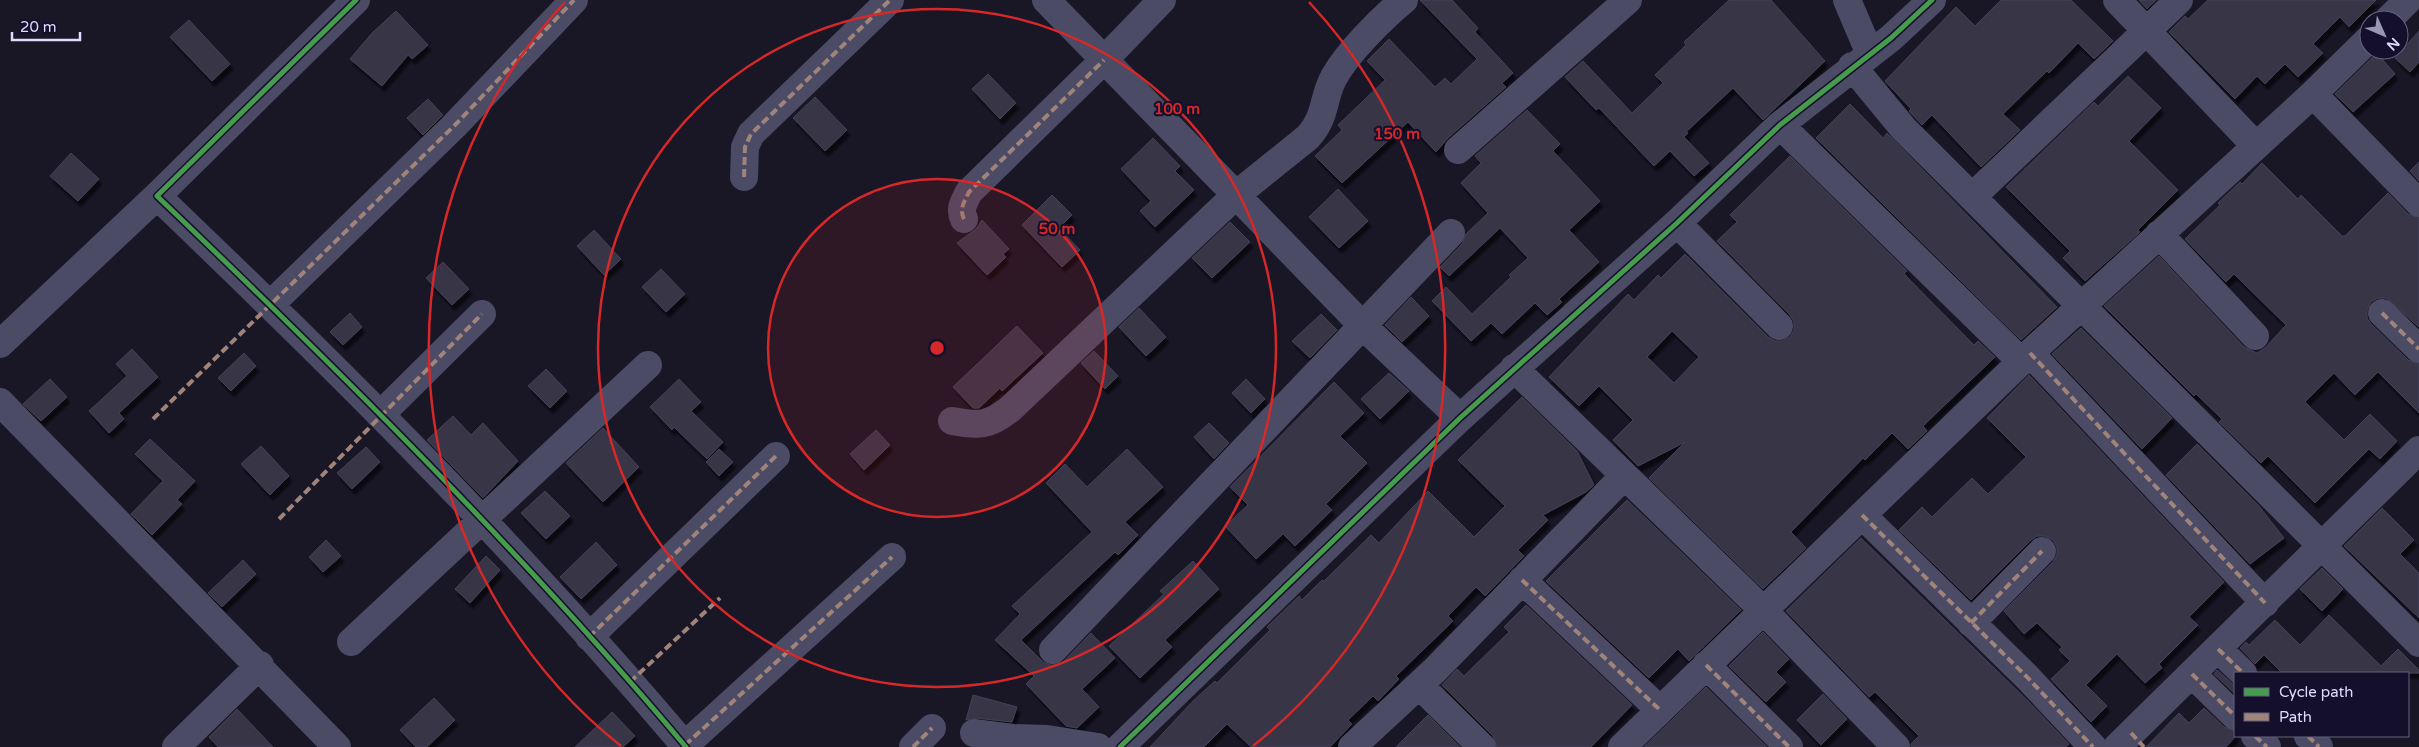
<svg xmlns="http://www.w3.org/2000/svg" width="2419" height="747" font-family="'Varela Round',sans-serif">
  <style>
    .building { fill: #383447; stroke: #454158; fill-rule: evenodd; filter: url(#shadow) }
    .lines { fill: none; stroke-linecap: round; stroke-linejoin: round }
    .minor { stroke: #4b4b66; stroke-width: 28 }
    .quiet { stroke: #a18479; stroke-width: 4; stroke-dasharray: 8 4; stroke-linecap: butt }
    .cycleway-casing { stroke: #14102c; stroke-width: 8 }
    .cycleway { stroke: #469c4c; stroke-width: 5 }
    .ring { fill: none; stroke: #d62828; stroke-width: 2.5 }
    .centre { fill: #d62828; stroke: #14102c; stroke-width: 2.5 }
    .ring-label { font-size: 15px; text-anchor: middle; font-weight: bold; fill: #d62828; stroke: #14102c; stroke-width: 4; stroke-linejoin: round; paint-order: stroke }
  </style>
  <defs>
    <filter id="shadow"><feDropShadow dx="3" dy="5.5" stdDeviation="1" flood-color="#0009"/></filter>
  </defs>
  <rect width="100%" height="100%" fill="#191626"/>
  <path class="building" d="M 1420,0 L 1452,0 L 1478,28 L 1475,32 L 1513,73 L 1502,83 L 1506,87 L 1448,138 L 1436,152 L 1408,122 L 1342,183 L 1315,156 L 1342,130 L 1338,125 L 1385,80 L 1367,61 L 1389,39 L 1435,87 L 1445,78 L 1451,84 L 1477,59 Z
    M 1729,0 L 1771,0 L 1825,61 L 1763,120 L 1733,88 L 1686,132 L 1688,133 L 1684,137 L 1709,163 L 1694,176 L 1670,151 L 1654,166 L 1599,108 L 1596,110 L 1565,77 L 1583,61 L 1632,113 L 1663,83 L 1655,75 L 1686,45 L 1684,42 Z
    M 2001,0 L 2071,0 L 2113,41 L 2094,59 L 2078,43 L 2049,73 L 2047,71 L 2003,114 L 2020,130 L 1981,167 L 1932,115 L 1922,125 L 1909,111 L 1911,109 L 1885,81 L 1956,7 L 1975,26 Z
    M 2139,0 L 2156,0 L 2147,9 Z
    M 2208,0 L 2376,0 L 2349,27 L 2340,17 L 2313,44 L 2323,53 L 2298,77 L 2285,64 L 2265,84 L 2257,76 L 2235,99 L 2169,32 L 2185,16 L 2188,19 Z
    M 396,11 L 428,45 L 412,59 L 408,55 L 382,86 L 350,59 L 372,33 Z
    M 189,20 L 230,64 L 212,81 L 170,37 Z
    M 2419,31 L 2419,62 L 2410,72 L 2395,58 Z
    M 2377,53 L 2395,74 L 2353,112 L 2335,94 Z
    M 988,74 L 1016,103 L 1000,119 L 972,89 Z
    M 2128,76 L 2161,108 L 2129,141 L 2178,190 L 2138,230 L 2140,232 L 2085,281 L 2063,258 L 2070,251 L 2006,187 L 2094,102 L 2098,106 Z
    M 815,97 L 847,130 L 825,151 L 793,118 Z
    M 428,99 L 443,115 L 423,135 L 407,118 Z
    M 1850,104 L 1883,138 L 1887,133 L 2057,307 L 2021,340 L 1816,138 Z
    M 1527,110 L 1560,144 L 1553,151 L 1600,201 L 1569,230 L 1599,262 L 1559,299 L 1562,302 L 1547,315 L 1535,303 L 1502,334 L 1491,323 L 1471,341 L 1432,301 L 1446,287 L 1472,314 L 1511,277 L 1509,275 L 1528,258 L 1500,228 L 1449,276 L 1440,267 L 1462,244 L 1466,234 L 1488,213 L 1461,183 L 1481,163 L 1475,156 Z
    M 1153,138 L 1180,166 L 1175,171 L 1194,190 L 1155,227 L 1140,211 L 1151,201 L 1121,169 Z
    M 71,153 L 99,179 L 78,201 L 50,176 Z
    M 1790,156 L 1907,271 L 1904,273 L 1908,278 L 1974,345 L 1978,341 L 1995,357 L 1923,426 L 1927,431 L 1908,449 L 1892,433 L 1865,460 L 1863,458 L 1791,532 L 1806,548 L 1763,589 L 1649,478 L 1685,442 L 1638,466 L 1613,440 L 1633,420 L 1599,386 L 1579,406 L 1549,377 L 1628,294 L 1634,300 L 1658,275 L 1661,278 L 1685,254 L 1768,337 L 1775,341 L 1782,341 L 1790,337 L 1794,330 L 1794,322 L 1790,315 L 1717,241 L 1737,222 L 1730,215 ZM 1672,331 L 1699,357 L 1674,383 L 1647,357 Z
    M 2419,162 L 2419,181 L 2410,171 Z
    M 2262,163 L 2298,199 L 2301,195 L 2342,236 L 2345,236 L 2388,193 L 2408,214 L 2419,218 L 2419,327 L 2386,298 L 2378,298 L 2371,302 L 2367,310 L 2367,318 L 2371,324 L 2408,360 L 2419,364 L 2419,413 L 2378,372 L 2355,395 L 2334,373 L 2305,402 L 2344,440 L 2370,414 L 2397,441 L 2380,459 L 2369,449 L 2315,503 L 2268,456 L 2261,463 L 2219,422 L 2222,419 L 2196,394 L 2194,396 L 2104,306 L 2159,256 L 2244,347 L 2257,353 L 2265,348 L 2286,325 L 2234,274 L 2226,282 L 2185,239 L 2220,205 L 2218,203 L 2240,182 L 2242,184 Z
    M 1338,189 L 1368,221 L 1339,248 L 1309,217 Z
    M 1052,195 L 1072,215 L 1059,228 L 1080,250 L 1062,267 L 1022,225 Z
    M 982,220 L 1009,249 L 1003,254 L 1006,257 L 987,275 L 957,243 L 976,229 Z
    M 1230,222 L 1250,242 L 1212,278 L 1192,258 Z
    M 594,230 L 621,259 L 604,275 L 577,246 Z
    M 443,262 L 469,289 L 452,305 L 426,278 Z
    M 661,269 L 685,294 L 666,312 L 642,287 Z
    M 1411,297 L 1429,316 L 1402,342 L 1385,325 Z
    M 1139,308 L 1166,337 L 1146,356 L 1119,327 Z
    M 350,313 L 362,327 L 343,345 L 330,332 Z
    M 1321,314 L 1337,330 L 1310,358 L 1292,341 Z
    M 1017,326 L 1043,353 L 1002,391 L 1000,388 L 979,408 L 973,408 L 953,387 Z
    M 2081,328 L 2172,418 L 2142,449 L 2052,354 Z
    M 132,349 L 158,377 L 119,413 L 124,419 L 109,433 L 89,411 L 127,376 L 116,364 Z
    M 1094,351 L 1118,376 L 1105,389 L 1081,363 Z
    M 244,353 L 256,366 L 231,391 L 218,378 Z
    M 546,369 L 567,391 L 550,408 L 528,386 Z
    M 1389,373 L 1409,391 L 1380,419 L 1361,399 Z
    M 2029,375 L 2224,582 L 2189,617 L 2198,625 L 2159,664 L 2162,668 L 2145,683 L 2117,654 L 2086,685 L 2107,706 L 2091,722 L 2051,679 L 2070,661 L 2059,650 L 2062,647 L 2037,623 L 2024,634 L 2004,611 L 2053,562 L 2057,555 L 2057,547 L 2053,540 L 2045,536 L 2037,536 L 2031,540 L 1971,600 L 1899,530 L 1922,507 L 1932,517 L 1972,478 L 1988,494 L 2026,457 L 1987,418 Z
    M 50,379 L 67,397 L 41,421 L 23,404 Z
    M 679,379 L 701,402 L 691,411 L 723,442 L 707,459 L 674,427 L 672,430 L 650,407 Z
    M 1246,379 L 1265,399 L 1251,413 L 1232,393 Z
    M 1334,382 L 1364,413 L 1340,436 L 1367,463 L 1326,504 L 1332,510 L 1295,546 L 1283,534 L 1256,559 L 1225,526 L 1248,505 L 1230,487 Z
    M 1522,397 L 1577,451 L 1594,485 L 1586,492 L 1543,515 L 1548,520 L 1518,550 L 1524,556 L 1485,596 L 1476,587 L 1448,616 L 1453,621 L 1396,676 L 1399,679 L 1378,701 L 1373,696 L 1348,720 L 1352,724 L 1330,747 L 1251,747 L 1227,724 L 1204,747 L 1150,747 L 1193,701 L 1215,681 L 1217,683 L 1270,630 L 1267,627 L 1299,596 L 1302,600 L 1322,580 L 1324,581 L 1371,535 L 1379,543 L 1428,491 L 1474,537 L 1505,506 L 1458,460 Z
    M 453,416 L 471,435 L 483,423 L 518,461 L 483,498 L 427,440 Z
    M 1209,423 L 1229,443 L 1214,459 L 1194,437 Z
    M 603,428 L 639,467 L 603,502 L 566,463 Z
    M 876,430 L 890,445 L 864,470 L 850,454 Z
    M 150,439 L 195,481 L 177,500 L 182,504 L 152,535 L 131,514 L 163,481 L 135,454 Z
    M 2197,444 L 2259,506 L 2284,538 L 2250,564 L 2166,475 Z
    M 261,446 L 289,476 L 270,495 L 241,464 Z
    M 366,447 L 380,462 L 352,489 L 337,473 Z
    M 719,449 L 733,462 L 719,476 L 706,462 Z
    M 1127,449 L 1163,487 L 1125,522 L 1138,535 L 1118,555 L 1115,552 L 1021,640 L 1043,662 L 1050,665 L 1057,665 L 1064,661 L 1091,633 L 1115,658 L 1082,689 L 1099,707 L 1077,728 L 1066,726 L 1026,684 L 1034,676 L 995,640 L 1020,614 L 1012,606 L 1092,532 L 1046,483 L 1065,464 L 1087,487 Z
    M 545,491 L 570,516 L 546,539 L 521,513 Z
    M 1627,500 L 1741,610 L 1689,661 L 1678,649 L 1649,678 L 1546,581 Z
    M 2382,508 L 2414,540 L 2400,554 L 2419,573 L 2419,618 L 2344,546 Z
    M 1861,538 L 2029,702 L 2069,744 L 2066,747 L 1911,747 L 1911,744 L 1919,736 L 1875,692 L 1869,697 L 1786,611 Z
    M 326,540 L 341,556 L 323,572 L 309,557 Z
    M 596,542 L 617,565 L 581,599 L 560,577 Z
    M 486,556 L 500,570 L 470,603 L 455,589 Z
    M 243,560 L 256,574 L 222,607 L 208,593 Z
    M 1193,561 L 1219,589 L 1165,640 L 1172,647 L 1140,678 L 1109,646 L 1164,594 L 1160,591 Z
    M 2322,568 L 2343,589 L 2322,611 L 2300,589 Z
    M 1526,605 L 1632,705 L 1591,747 L 1497,747 L 1493,736 L 1442,685 L 1457,669 L 1464,676 L 1509,632 L 1504,627 Z
    M 2329,615 L 2381,666 L 2398,649 L 2419,670 L 2419,673 L 2282,673 L 2264,655 L 2255,664 L 2240,648 L 2246,642 L 2249,645 L 2275,620 L 2300,645 Z
    M 1763,632 L 1789,659 L 1776,672 L 1786,682 L 1766,702 L 1729,666 Z
    M 2217,670 L 2235,686 L 2235,694 L 2214,674 Z
    M 1706,687 L 1767,747 L 1644,747 Z
    M 1823,694 L 1847,719 L 1821,745 L 1797,720 Z
    M 973,695 L 1017,707 L 1012,722 L 976,718 L 966,720 Z
    M 434,698 L 455,720 L 427,747 L 416,747 L 400,730 Z
    M 2204,708 L 2224,727 L 2235,731 L 2235,737 L 2226,747 L 2146,747 L 2179,713 L 2189,723 Z
    M 237,709 L 273,747 L 218,747 L 209,737 Z
    M 612,712 L 635,736 L 623,747 L 575,747 Z
    M 1428,715 L 1460,747 L 1396,747 Z"/>
  <g class="lines">
    <path class="minor" d="M 356,0 L 157,196 C 341,372 522,552 686,747
      M 1404,0 C 1381,19 1348,52 1334,77 C 1322,99 1327,116 1308,137 L 1236,195 L 1363,326 L 1460,418
      M 1847,0 L 1870,54
      M 2117,0 L 2255,145
      M 2388,20 L 2408,0
      M 1852,66 L 1903,128 L 2419,643
      M 2313,94 L 2419,203
      M 1780,125 L 2022,362
      M 1458,150 L 1628,0
      M 744,177 L 745,147 L 751,134 L 890,0
      M 1972,197 L 2179,0
      M 964,219 C 959,209 964,202 969,192 L 1104,60 L 1162,0
      M 1677,223 L 1779,326
      M 2159,234 L 2255,336
      M 270,305 L 455,125 L 574,0
      M 2382,313 L 2419,349
      M 0,344 L 157,196
      M 2030,353 L 2265,603
      M 1514,368 L 1763,610 L 1896,747
      M 0,402 L 337,747
      M 380,415 L 482,314
      M 952,421 C 978,426 989,426 1010,409 L 1236,195 L 1046,0
      M 1862,515 L 2027,677 L 2093,747
      M 1522,580 L 1660,710
      M 1971,623 L 2042,551
      M 589,637 L 776,456
      M 351,642 L 648,365
      M 2218,649 L 2243,673
      M 1053,650 L 1451,233
      M 1706,665 L 1789,747
      M 2192,674 L 2235,716
      M 1419,685 L 1482,747
      M 974,733 L 1013,738 L 1047,739 L 1098,747
      M 2255,736 L 2267,747
      M 2308,736 L 2319,747
      M 685,745 L 892,557
      M 176,747 L 260,665
      M 913,747 L 932,728
      M 1120,747 L 1460,418 L 1677,223 L 1780,125 L 1891,38 L 1932,0
      M 1352,747 L 1435,670 L 1624,476
      M 1622,747 L 2030,353 L 2313,94 L 2369,39
      M 2117,747 L 2419,450"/>
    <path class="quiet" d="M 744,177 L 745,147 L 751,134 L 890,0
      M 964,219 C 959,209 964,202 969,192 L 1104,60
      M 2382,313 L 2419,349
      M 2030,353 L 2265,603
      M 153,419 L 455,125 L 574,0
      M 1862,515 L 2027,677 L 2093,747
      M 279,519 L 482,314
      M 1522,580 L 1660,710
      M 1971,623 L 2042,551
      M 589,637 L 776,456
      M 2218,649 L 2243,673
      M 1706,665 L 1789,747
      M 2192,674 L 2235,716
      M 630,682 L 720,598
      M 2131,733 L 2144,747
      M 2255,736 L 2267,747
      M 2308,736 L 2319,747
      M 685,745 L 892,557
      M 913,747 L 932,728"/>
    <g class="cycleway-casing">
      <path id="cycleway" d="M 356,0 L 157,196 C 341,372 522,552 686,747
        M 1120,747 L 1460,418 L 1677,223 L 1780,125 L 1891,38 L 1932,0"/>
    </g>
    <use href="#cycleway" class="cycleway"/>
  </g>
  <circle cx="937" cy="348" r="169" fill="#d62828" fill-opacity=".12"/>
  <g class="ring">
    <circle cx="937" cy="348" r="169"/>
    <circle cx="937" cy="348" r="339"/>
    <path d="M621 746A508 508 0 0 1 565 2M1309 2A508 508 0 0 1 1253 746"/>
  </g>
  <circle cx="937" cy="348" r="8" class="centre"/>
  <g class="ring-label">
    <text x="1177" y="114">100 m</text>
    <text x="1397" y="139">150 m</text>
    <text x="1057" y="234">50 m</text>
  </g>
  <rect x="2234" y="672" width="175" height="65" fill="#14102c" stroke="#656180"/>
  <rect x="2244" y="688" width="25" height="8" fill="#469c4c" stroke="#656180"/>
  <text x="2279" y="697" font-size="15" fill="#dedbff">Cycle path</text>
  <rect x="2244" y="713" width="25" height="8" fill="#a18479" stroke="#656180"/>
  <text x="2279" y="722" font-size="15" fill="#dedbff">Path</text>
  <g transform="translate(2384 35) rotate(135)"><circle r="24" fill="#14102c" stroke="#656180"/>
  <path d="M0-4L9 19L0 12L-9 19Z" fill="#9996b3"/>
  <text y="-8" font-size="14" font-weight="bold" text-anchor="middle" fill="#dedbff">N</text>
  </g>
  <path d="M12 32v8h68v-8" fill="none" stroke="#dedbff" stroke-width="2.5"/>
  <text x="20" y="32" font-size="15" fill="#dedbff" stroke="#14102c" stroke-width="4" paint-order="stroke">20 m</text>
</svg>
